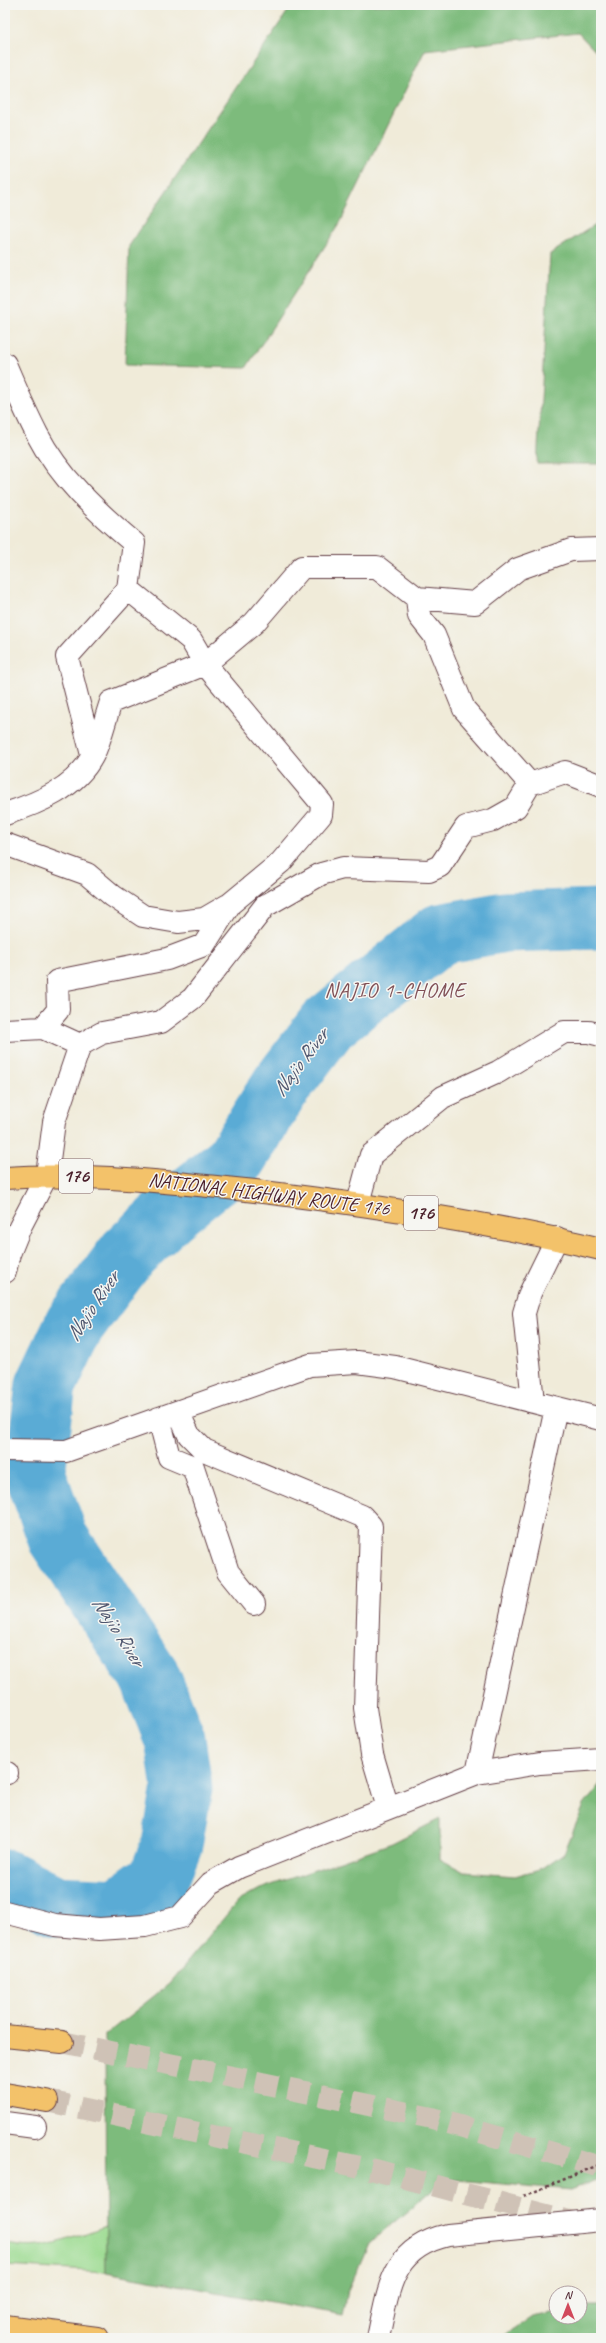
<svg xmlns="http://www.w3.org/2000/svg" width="606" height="2343" font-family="Caveat,sans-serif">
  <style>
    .green { fill: #9cdb91; stroke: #737d5e }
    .forest { fill: #7dbb7b; stroke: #646d53 }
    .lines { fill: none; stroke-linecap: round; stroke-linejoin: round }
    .river { stroke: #5aabd5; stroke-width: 61 }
    .highway-tunnel { stroke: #cfc2b6; stroke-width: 22; stroke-dasharray: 22 11; stroke-linecap: butt }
    .minor-casing { stroke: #633e45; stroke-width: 24 }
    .highway-casing { stroke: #633e45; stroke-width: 24 }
    .path { stroke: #633e45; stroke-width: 2.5; stroke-dasharray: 3 3; stroke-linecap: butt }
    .minor { stroke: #fff; stroke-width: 22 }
    .highway { stroke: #f3c26a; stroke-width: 22 }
    .labels { text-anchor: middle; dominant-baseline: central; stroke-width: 3; stroke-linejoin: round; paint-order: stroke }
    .shield { fill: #f6f6f2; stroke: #7e6067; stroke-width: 1 }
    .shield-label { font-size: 19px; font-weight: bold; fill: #4a1f2b }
    .street-label { font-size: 20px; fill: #4a1f2b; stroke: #f6f6f2 }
    .neighbourhood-label { font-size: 21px; letter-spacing: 1px; fill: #815056; stroke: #f6f6f2 }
    .water-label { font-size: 21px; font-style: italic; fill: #50576f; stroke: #f6f6f2 }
  </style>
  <rect width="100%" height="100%" fill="#f6f6f2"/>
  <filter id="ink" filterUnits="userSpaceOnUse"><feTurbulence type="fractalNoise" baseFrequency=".025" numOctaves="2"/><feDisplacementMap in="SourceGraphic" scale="8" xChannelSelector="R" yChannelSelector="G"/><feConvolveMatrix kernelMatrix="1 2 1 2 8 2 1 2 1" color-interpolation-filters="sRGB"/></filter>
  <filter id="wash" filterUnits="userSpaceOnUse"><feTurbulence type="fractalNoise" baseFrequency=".012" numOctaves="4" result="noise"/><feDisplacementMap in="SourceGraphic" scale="16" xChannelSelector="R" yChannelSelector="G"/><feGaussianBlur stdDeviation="0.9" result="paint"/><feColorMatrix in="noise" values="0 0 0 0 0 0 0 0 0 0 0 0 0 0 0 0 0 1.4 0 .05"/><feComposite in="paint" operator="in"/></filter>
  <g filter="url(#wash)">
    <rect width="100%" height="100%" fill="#f0ebd9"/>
    <path class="green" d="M 106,2226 L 106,2272 L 5,2266 L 5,2243 C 40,2254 73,2237 106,2226 Z"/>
    <path class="forest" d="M 292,5 L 601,5 L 601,57 L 578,33 L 425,50 L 340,223 L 246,368 L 125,365 L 129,246 Z
      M 601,221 L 601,464 L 537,464 L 550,254 Z
      M 601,1784 L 601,2178 L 571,2190 L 446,2179 L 369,2243 L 348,2291 L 343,2315 L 106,2272 L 105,2035 L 169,1984 L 238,1901 L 260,1889 L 392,1843 L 440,1819 L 440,1859 L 464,1872 L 515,1876 L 543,1868 L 564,1853 L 584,1805 Z
      M 580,2306 L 601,2306 L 601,2338 L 500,2338 L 532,2317 L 556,2312 L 556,2317 L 580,2317 Z"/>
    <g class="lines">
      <path class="river" d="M 5,1880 L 56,1906 L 118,1909 L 158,1880 L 172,1844 L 182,1788 L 175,1739 L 150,1677 L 58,1538 L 35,1473 L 46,1385 L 75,1324 L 128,1253 L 170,1213 L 234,1161 L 281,1086 L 328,1024 L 440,934 L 505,922 L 601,919"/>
    </g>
  </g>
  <g filter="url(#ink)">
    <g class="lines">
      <path class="highway-tunnel" d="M 62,2042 L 432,2118 L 601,2167
        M 47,2101 L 375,2170 L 573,2222"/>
      <g class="minor-casing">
        <path id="minor" d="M 5,364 C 15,387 25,411 37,434 C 59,477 97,512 134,543 L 128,589 L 67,657 L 92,755
          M 417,598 L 419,616 L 434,635 L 464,709 L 530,784
          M 5,814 C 39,803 76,788 93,755 C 101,739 105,719 111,702 L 205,664 L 254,623 L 302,567 L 377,567 L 417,598 L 475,603 L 518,569 L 571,550 L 601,549
          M 5,844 L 87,874 L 113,896 L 143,916 L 178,922 L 204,919 L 228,905
          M 43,1028 L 58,1010 L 57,981 L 167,959 L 204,945 L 230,904 L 281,862 L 321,815 L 322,804 L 205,664 L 191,640 L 128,589
          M 5,1030 L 43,1028 L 80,1045
          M 358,1203 L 371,1155 L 443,1097 L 498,1072 L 564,1032 L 589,1032 L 601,1035
          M 5,1272 L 9,1254 L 20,1227 L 47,1175 L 54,1122 L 80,1045 L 102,1033 L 161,1022 L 193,998 L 265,906 L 321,874 L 343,868 L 429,871 L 440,866 L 466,827 L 493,820 L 516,807 L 530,784 L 565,772 L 601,786
          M 533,1402 L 524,1313 L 530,1293 L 557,1238
          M 178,1412 L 189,1435 L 204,1450 L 362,1516 L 371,1526 L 365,1708 L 372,1754 L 388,1808
          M 159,1418 L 169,1457 L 193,1467 L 228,1572 L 254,1604
          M 5,1450 L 66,1451 L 310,1365 L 357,1362 L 395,1367 L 601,1419
          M 5,1772 L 7,1773
          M 477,1773 L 556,1408
          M 5,1912 L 55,1925 L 99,1929 L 145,1926 L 180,1917 L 211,1883 L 239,1867 L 477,1773 L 540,1763 L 601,1759
          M 5,2123 L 35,2127
          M 378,2338 C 389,2288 391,2248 448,2235 L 601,2220"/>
      </g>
      <g class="highway-casing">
        <path id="highway" d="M 5,1178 C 89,1173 172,1182 255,1191 C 372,1205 487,1222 601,1249
          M 5,2036 L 62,2042
          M 5,2094 L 47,2101
          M 5,2326 L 97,2338"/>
      </g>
      <path class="path" d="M 524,2196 L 601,2164"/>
      <use href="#minor" class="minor"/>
      <use href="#highway" class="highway"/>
    </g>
  </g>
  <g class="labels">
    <g class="shield">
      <rect x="59" y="1159" width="34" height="34" rx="3"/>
      <rect x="404" y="1196" width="34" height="34" rx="3"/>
    </g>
    <g class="shield-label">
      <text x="76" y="1176">176</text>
      <text x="421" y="1213">176</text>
    </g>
    <g class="street-label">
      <text transform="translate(269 1194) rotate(7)">NATIONAL HIGHWAY ROUTE 176</text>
    </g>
    <g class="neighbourhood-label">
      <text x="395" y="990">NAJIO 1-CHOME</text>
    </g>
    <g class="water-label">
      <text transform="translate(300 1062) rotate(-53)">Najio River</text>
      <text transform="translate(92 1306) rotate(-56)">Najio River</text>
      <text transform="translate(119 1631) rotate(57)">Najio River</text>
    </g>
  </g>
  <rect width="606" height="2343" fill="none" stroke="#f6f6f2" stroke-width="20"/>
  <g transform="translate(568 2305)"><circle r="19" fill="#f6f6f2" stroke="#b1a0a2"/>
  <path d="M0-3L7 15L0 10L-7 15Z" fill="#d1495b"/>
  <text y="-6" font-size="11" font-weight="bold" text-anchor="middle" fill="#4a1f2b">N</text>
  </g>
</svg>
